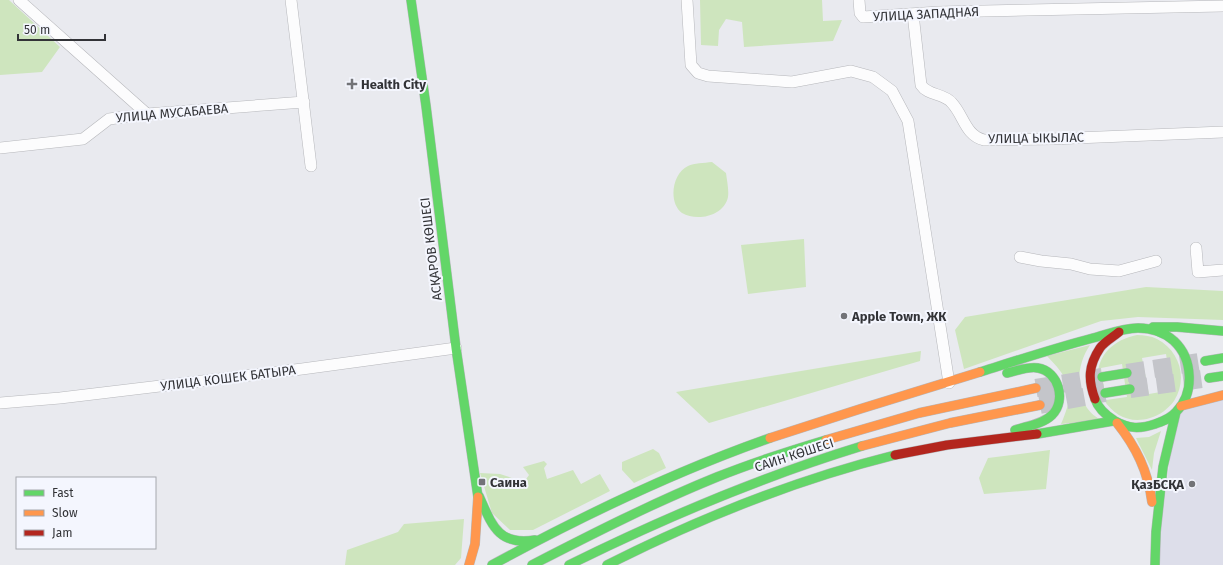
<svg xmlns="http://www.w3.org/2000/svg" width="1223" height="565" font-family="'Fira Sans',sans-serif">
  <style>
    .built { fill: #dddeea }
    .green { fill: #cee5be; fill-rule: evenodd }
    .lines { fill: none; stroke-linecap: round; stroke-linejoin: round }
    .primary-tunnel { stroke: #c4c5ca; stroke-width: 18; stroke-dasharray: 18 9; stroke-linecap: butt }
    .street-casing { stroke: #b6b7bb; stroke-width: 12 }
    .fast-casing { stroke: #b6b7bb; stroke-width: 10 }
    .slow-casing { stroke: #b6b7bb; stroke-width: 10 }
    .jam-casing { stroke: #b6b7bb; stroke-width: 10 }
    .street { stroke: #fcfcfd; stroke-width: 11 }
    .fast { stroke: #63d668; stroke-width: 9 }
    .slow { stroke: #ff974d; stroke-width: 9 }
    .jam { stroke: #b3261e; stroke-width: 9 }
    .poi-dot { fill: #727377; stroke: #f4f6fe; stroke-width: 1.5 }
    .labels { text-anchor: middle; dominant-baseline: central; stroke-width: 4; stroke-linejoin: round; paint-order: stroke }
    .street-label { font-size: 13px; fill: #323337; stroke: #f4f6fe }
    .poi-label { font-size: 13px; font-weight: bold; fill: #323337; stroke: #f4f6fe; text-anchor: start }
  </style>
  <rect width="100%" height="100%" fill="#e9eaef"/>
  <path class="built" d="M 1223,395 L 1223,565 L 1156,565 L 1176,412 Z"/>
  <path class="green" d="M 0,0 L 9,0 L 60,47 L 42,72 L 0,75 Z
    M 700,0 L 822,0 L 823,21 L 842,20 L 833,41 L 744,47 L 742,22 L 726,19 L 719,30 L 718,46 L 701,45 Z
    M 712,162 L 726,173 C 727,181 729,190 728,197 C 724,216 697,222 682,213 C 668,203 672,173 688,166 C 694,163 704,163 712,162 Z
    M 804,239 L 806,287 L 748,294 L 741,245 Z
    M 1146,287 L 1223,291 L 1223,320 L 1138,317 L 1101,321 L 964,369 L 955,330 L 965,317 Z
    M 1137,335 C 1144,335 1151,336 1157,339 C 1180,351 1188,379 1174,401 C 1168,409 1160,415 1150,418 C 1131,424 1114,416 1104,400 C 1102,397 1100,395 1099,392 C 1098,390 1098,386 1098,383 C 1095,357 1112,340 1137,335 ZM 1166,354 L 1172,390 L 1149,394 L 1142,358 ZM 1122,364 L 1127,397 L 1106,400 L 1101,368 Z
    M 1090,345 C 1074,368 1074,406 1101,420 L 1061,424 C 1075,391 1072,382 1047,356 Z
    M 921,351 L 920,361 L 709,423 L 676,392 Z
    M 1161,431 L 1154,453 L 1152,470 L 1136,438 L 1149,437 Z
    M 653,449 L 659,453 L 666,468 L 634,483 L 622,470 L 622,462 Z
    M 1050,450 L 1046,489 L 984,494 L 979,478 L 988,458 Z
    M 544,461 L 547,464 L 544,468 L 547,479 L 573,470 L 581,484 L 600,474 L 610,491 L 533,530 L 510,530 L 492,513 L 480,473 L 500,474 L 524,482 L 529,475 L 523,467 Z
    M 464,519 L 461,558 L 455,565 L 345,565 L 347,550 L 398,532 L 404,524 Z"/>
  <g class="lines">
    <path class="primary-tunnel" d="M 1127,373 L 1205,361
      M 1036,388 L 1102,377
      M 1130,389 L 1209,378
      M 1040,405 L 1105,393"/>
    <g class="street-casing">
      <path id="street" d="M 19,0 L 147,114
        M 291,0 L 311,166
        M 687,0 L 691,65 L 698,73 L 708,76 L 792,82 L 851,71 L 873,77 L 892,91 L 908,121 L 949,383
        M 859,0 L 860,13 L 863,17 L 939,12 L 1223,6
        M 913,14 L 921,85 C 928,96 944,93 952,103 C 964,116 965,135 984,140 L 1051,139 L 1223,132
        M 0,148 L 83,139 L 109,119 L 147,114 L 304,102
        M 1196,248 L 1198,272 L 1223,270
        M 1020,257 L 1041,261 L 1071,264 L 1090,269 L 1119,271 L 1156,261
        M 0,403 L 60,398 L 302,369 L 456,348"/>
    </g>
    <g class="fast-casing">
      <path id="fast" d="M 411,0 L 426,106 L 456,348 L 478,497
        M 1153,327 L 1177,327 L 1223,331
        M 1205,361 L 1223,358
        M 980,372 C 1018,360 1055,348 1093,338 C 1108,334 1123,328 1138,328 C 1151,328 1164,332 1174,341 C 1193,359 1195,393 1176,412 C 1170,419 1163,421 1155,424 C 1140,429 1129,429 1115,421 C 1107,416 1098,408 1095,399
        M 1007,373 C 1017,371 1028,366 1038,368 C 1058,371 1067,400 1052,415 C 1043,424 1027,426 1015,430
        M 1102,377 L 1127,373
        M 1209,378 L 1223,376
        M 1105,393 L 1130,389
        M 1037,434 L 1113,421
        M 479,496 C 492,525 498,546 535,540
        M 492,565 C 582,516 673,472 770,438
        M 532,565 C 592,534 653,503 717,477 C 752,463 789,451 826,440
        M 569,565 C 664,518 761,477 862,446
        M 607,565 C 698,519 795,480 895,455
        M 1155,565 L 1156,532 L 1163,467 L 1176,412"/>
    </g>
    <g class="slow-casing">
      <path id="slow" d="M 1181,406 L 1223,395
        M 1117,423 C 1136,447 1148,471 1152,502
        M 770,438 L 860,409 L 980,372
        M 826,440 L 919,413 L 1036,388
        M 862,446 L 950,423 L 1040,405
        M 469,565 L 475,544 L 478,497"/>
    </g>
    <g class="jam-casing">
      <path id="jam" d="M 1095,399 C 1088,380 1088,366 1100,348 C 1104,342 1113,337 1119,332
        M 895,455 L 947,445 L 1037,434"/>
    </g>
    <use href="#street" class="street"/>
    <use href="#fast" class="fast"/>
    <use href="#slow" class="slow"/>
    <use href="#jam" class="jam"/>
  </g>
  <g class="poi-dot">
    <path d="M350 78h4v4h4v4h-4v4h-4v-4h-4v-4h4z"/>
    <circle cx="844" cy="316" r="4"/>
    <rect x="478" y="478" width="8" height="8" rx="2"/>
    <circle cx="1192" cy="484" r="4"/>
  </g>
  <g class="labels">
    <g class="street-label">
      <text transform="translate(926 14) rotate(-3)">УЛИЦА ЗАПАДНАЯ</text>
      <text transform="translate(172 113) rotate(-5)">УЛИЦА МУСАБАЕВА</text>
      <text transform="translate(1036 138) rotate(-1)">УЛИЦА ЫКЫЛАС</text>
      <text transform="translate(431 249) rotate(-97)">АСҚАРОВ КӨШЕСІ</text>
      <text transform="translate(228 378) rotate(-7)">УЛИЦА КОШЕК БАТЫРА</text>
      <text transform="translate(794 455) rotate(-18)">САИН КӨШЕСІ</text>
    </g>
    <g class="poi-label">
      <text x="361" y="84">Health City</text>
      <text x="852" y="316">Apple Town, ЖК</text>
      <text x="490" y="482">Саина</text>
      <text x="1184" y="484" text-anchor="end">ҚазБСҚА</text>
    </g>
  </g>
  <rect x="16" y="477" width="140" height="72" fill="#f4f6fe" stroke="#a6a8ae"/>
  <rect x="24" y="490" width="20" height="6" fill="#63d668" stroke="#a6a8ae"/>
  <text x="52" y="497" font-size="12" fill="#323337">Fast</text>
  <rect x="24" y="510" width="20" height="6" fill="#ff974d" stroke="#a6a8ae"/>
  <text x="52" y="517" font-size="12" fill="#323337">Slow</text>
  <rect x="24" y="530" width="20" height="6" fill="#b3261e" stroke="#a6a8ae"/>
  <text x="52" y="537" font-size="12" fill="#323337">Jam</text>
  <path d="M18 34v6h87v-6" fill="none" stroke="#323337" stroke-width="2"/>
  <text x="24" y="34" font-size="12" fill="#323337" stroke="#f4f6fe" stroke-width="3" paint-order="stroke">50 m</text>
</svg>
